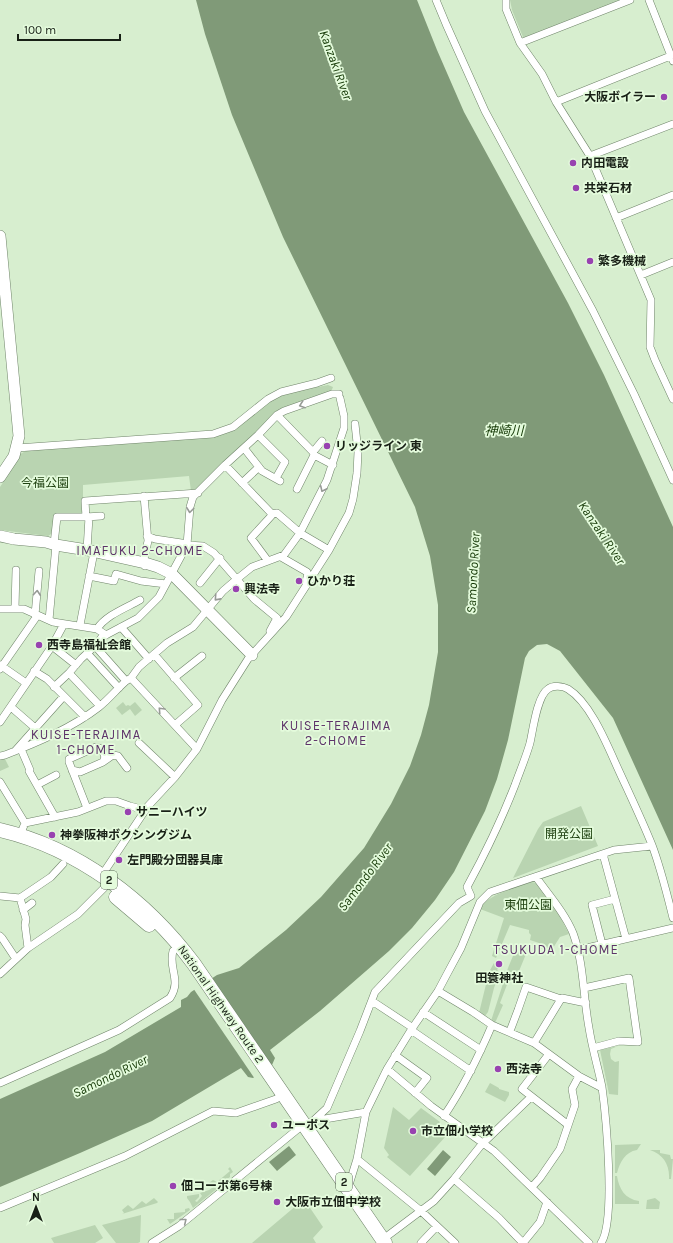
<svg xmlns="http://www.w3.org/2000/svg" width="673" height="1243" font-family="Karla,'Noto Sans JP',sans-serif">
  <style>
    .green { fill: #b9d4b1 }
    .water { fill: #809a78 }
    .pier { fill: #d7eecf }
    .lines { fill: none; stroke-linecap: round; stroke-linejoin: round }
    .street-casing { stroke: #6f8469; stroke-width: 8 }
    .secondary-casing { stroke: #6f8469; stroke-width: 12 }
    .highway-casing { stroke: #6f8469; stroke-width: 15 }
    .street { stroke: #fff; stroke-width: 7 }
    .secondary { stroke: #fff; stroke-width: 11 }
    .highway { stroke: #fff; stroke-width: 14 }
    .oneway { stroke: #979b96 }
    .poi-dot { fill: #9842b0; stroke: #e4fbdc; stroke-width: 1.5 }
    .labels { text-anchor: middle; dominant-baseline: central; stroke-width: 3.5; stroke-linejoin: round; paint-order: stroke }
    .shield { fill: #e4fbdc; stroke: #556251; stroke-width: 1 }
    .shield-label { font-size: 11px; font-weight: bold; fill: #182016 }
    .poi-label { font-size: 12px; font-weight: bold; fill: #182016; stroke: #e4fbdc; text-anchor: start }
    .park-label { font-size: 12px; fill: #1f4211; stroke: #e4fbdc }
    .street-label { font-size: 12px; fill: #182016; stroke: #e4fbdc }
    .water-label { font-size: 13px; font-style: italic; fill: #143805; stroke: #e4fbdc }
    .neighbourhood-label { font-size: 13px; letter-spacing: 1px; fill: #5d3369; stroke: #e4fbdc }
  </style>
  <rect width="100%" height="100%" fill="#d7eecf"/>
  <path class="green" d="M 510,0 L 625,0 L 526,39 L 523,37 L 512,10 Z
    M 328,385 L 333,387 L 331,392 L 290,407 L 258,433 L 195,491 L 191,491 L 189,476 L 83,485 L 83,498 L 81,499 L 82,512 L 81,514 L 55,515 L 53,533 L 48,536 L 0,530 L 0,487 L 12,469 L 20,454 L 26,451 L 221,435 C 241,429 252,413 269,402 C 287,391 308,389 328,385 Z
    M 123,702 L 126,706 L 128,705 L 130,706 L 135,702 L 142,710 L 135,716 L 130,709 L 122,715 L 116,708 Z
    M 0,759 L 5,759 L 9,767 L 0,771 Z
    M 581,806 L 598,846 L 513,878 L 538,829 L 543,822 Z
    M 532,882 L 536,883 L 557,911 L 569,934 L 560,937 L 553,948 L 541,949 L 539,943 L 530,940 L 531,935 L 529,933 L 529,930 L 510,925 L 496,958 L 492,956 L 504,918 L 480,909 C 487,894 518,887 532,882 Z
    M 515,951 L 526,954 L 517,976 L 511,974 L 500,1003 L 503,1005 L 495,1023 L 491,1021 L 508,968 Z
    M 494,963 L 499,967 L 497,970 L 500,972 L 494,988 L 488,1012 L 485,1016 L 479,1013 L 489,972 Z
    M 618,1046 L 611,1049 L 610,1054 L 611,1059 L 615,1062 L 619,1061 L 618,1095 L 609,1094 L 600,1050 Z
    M 490,1083 L 499,1088 L 499,1089 L 509,1092 L 509,1095 L 505,1102 L 485,1092 Z
    M 393,1107 L 409,1120 L 421,1108 L 440,1122 L 436,1127 L 446,1136 L 410,1176 L 387,1157 L 389,1155 L 384,1148 Z
    M 641,1144 L 637,1150 C 625,1152 620,1162 617,1173 L 615,1173 L 615,1145 Z
    M 650,1150 L 660,1150 L 660,1153 L 670,1155 L 671,1159 L 673,1159 L 671,1179 L 669,1179 C 670,1165 663,1154 650,1150 Z
    M 230,1167 L 233,1172 L 230,1174 L 230,1177 L 222,1183 L 219,1182 L 203,1187 L 213,1180 L 217,1182 L 230,1171 L 228,1169 Z
    M 615,1176 L 617,1176 C 619,1189 625,1199 639,1201 L 639,1204 L 615,1204 Z
    M 215,1186 L 219,1187 L 193,1208 L 190,1202 L 187,1198 L 187,1196 L 199,1194 L 199,1197 L 195,1201 L 197,1202 L 202,1196 L 200,1193 L 209,1190 Z
    M 154,1198 L 158,1202 L 157,1203 L 122,1214 L 124,1213 L 122,1210 L 128,1205 L 133,1209 L 142,1201 L 146,1204 Z
    M 655,1198 L 660,1202 L 659,1209 L 646,1209 L 647,1200 Z
    M 304,1199 L 323,1227 L 313,1238 L 316,1243 L 252,1243 Z
    M 189,1208 L 190,1210 L 170,1224 L 167,1219 L 174,1219 L 174,1213 L 185,1212 L 185,1209 Z
    M 141,1215 L 140,1242 L 138,1243 L 116,1243 L 102,1225 Z
    M 95,1225 L 103,1238 L 95,1243 L 54,1243 L 51,1238 Z"/>
  <path class="water" d="M 196,0 L 417,0 L 437,50 L 464,112 L 568,303 L 604,375 L 673,527 L 673,850 L 613,718 L 560,651 L 547,644 L 537,645 L 529,651 L 525,658 L 508,740 L 497,779 L 485,811 L 454,872 L 435,900 L 412,928 L 389,951 L 320,1011 L 270,1050 L 275,1058 L 272,1065 L 253,1078 L 248,1077 L 241,1068 L 152,1121 L 80,1153 L 0,1187 L 0,1099 L 105,1052 L 181,1007 L 181,1000 L 187,997 L 191,992 L 217,975 L 239,968 L 286,930 L 321,897 L 364,848 L 391,804 L 410,766 L 421,735 L 429,705 L 438,652 L 438,605 L 430,556 L 415,507 L 283,237 L 232,115 L 205,34 Z
    M 289,1146 L 296,1155 L 277,1171 L 269,1162 Z
    M 443,1150 L 451,1157 L 435,1176 L 427,1169 Z"/>
  <path class="pier" d="M 211,977 L 272,1067 L 255,1079 L 193,988 Z"/>
  <g class="lines">
    <g class="street-casing">
      <path id="street" d="M 436,0 L 446,24 L 485,111 L 593,311 L 634,394 L 673,480
        M 506,0 L 506,9 L 520,43 L 542,74 L 556,102 L 590,156 L 651,300 L 650,347 L 655,360 L 673,399
        M 649,0 L 673,61
        M 520,43 L 630,0
        M 556,102 L 673,55
        M 590,156 L 673,124
        M 616,218 L 673,195
        M 641,275 L 673,262
        M 277,415 L 313,452 L 314,455 L 333,465
        M 258,435 L 285,462 L 276,478
        M 17,448 L 213,434 L 233,427 L 268,399 L 281,392 L 317,383 L 331,378
        M 244,448 L 262,471 L 280,481
        M 313,452 L 322,441
        M 225,465 L 272,514 L 277,513 L 300,533
        M 242,483 L 259,467
        M 297,489 L 314,455
        M 144,496 L 148,541 L 144,559 L 145,566
        M 86,517 L 101,516
        M 300,533 L 329,550
        M 147,536 L 155,539 L 188,544
        M 54,544 L 57,517 L 86,517 L 85,501 L 198,493
        M 187,545 L 203,546 L 214,553 L 254,599 L 277,618 L 270,631
        M 87,550 L 89,517
        M 281,557 L 307,572 C 309,577 304,581 307,585
        M 268,561 L 251,538 L 273,514
        M 89,576 L 114,581 L 116,574 L 141,581 L 166,584
        M 200,583 L 220,558
        M 15,608 L 16,570
        M 0,609 L 24,609 L 53,622 L 97,629 L 106,635 L 102,637 L 95,646 L 126,681
        M 35,615 L 39,571
        M 49,620 L 56,545
        M 80,625 L 94,552
        M 121,627 L 149,659
        M 97,629 C 106,615 126,608 140,600
        M 106,635 L 138,618 L 159,597 L 187,545 L 190,507 L 193,497 L 225,465 L 258,435 L 277,415 L 284,411 L 332,394 L 339,394
        M 52,646 L 76,665
        M 95,646 L 81,659 L 69,673 L 100,706
        M 87,653 L 119,688
        M 154,654 L 198,705 L 175,725
        M 0,665 L 26,683
        M 0,669 L 37,616
        M 34,671 L 47,679 L 85,717
        M 131,678 L 197,749
        M 174,678 L 202,656
        M 54,687 L 69,673
        M 11,707 L 34,727
        M 0,722 L 52,646 L 64,624
        M 139,743 L 175,777
        M 21,749 L 30,770 L 29,771 L 55,817
        M 15,751 L 64,696
        M 0,756 L 5,755 C 36,743 72,728 99,707 C 109,699 117,689 126,681 L 131,678 L 139,667 L 167,643 L 193,627 L 223,591 L 237,579 L 252,567 L 284,555 L 300,533 L 327,480 L 344,428 L 344,416 L 340,398
        M 103,762 L 113,755 L 118,756 L 127,768
        M 72,770 L 80,772 L 103,762 L 105,757 L 102,749 L 96,747 L 69,759 L 69,762 L 87,808
        M 0,782 L 25,823 L 20,835
        M 37,785 L 56,775
        M 25,823 L 78,812 L 106,801 L 116,801 L 130,806 L 145,810
        M 603,854 L 626,939
        M 102,875 L 148,806 L 175,777 L 197,749 L 222,700 L 248,659 L 286,617 L 329,550 L 349,513 L 353,499 L 357,473 L 358,452 L 355,424
        M 536,877 C 548,894 565,913 573,933 C 584,963 583,996 589,1028 C 592,1048 598,1067 602,1087 C 606,1116 616,1221 601,1243
        M 0,896 L 20,898 L 51,877 L 63,864
        M 20,898 L 26,919 L 25,925 L 28,948
        M 23,910 L 32,903
        M 0,936 L 2,938 L 16,959
        M 602,944 L 592,905 L 615,899
        M 578,950 L 673,928
        M 0,974 L 28,948 L 78,914 L 104,888
        M 584,988 L 629,978 L 638,1042 L 619,1041 L 593,1048
        M 438,991 L 473,1012 L 492,1025 L 534,1043 L 579,1076 L 602,1088
        M 372,1001 L 413,1028
        M 423,1012 L 481,1050
        M 411,1030 L 471,1071
        M 510,1031 L 518,1010 L 526,987 L 561,999 L 562,998 L 586,1003
        M 534,1043 L 561,999
        M 549,1054 L 522,1089 L 567,1124
        M 395,1055 L 427,1078 L 415,1093
        M 387,1069 L 431,1106 L 494,1151 L 589,1243
        M 0,1083 L 119,1030 L 170,998 C 182,980 168,969 173,951
        M 444,1116 C 465,1085 478,1058 492,1025
        M 313,1121 L 327,1108 L 360,1031 L 375,992 L 459,903 L 471,896 L 467,887 C 485,854 501,821 515,785 C 520,771 526,757 530,743 C 533,730 537,696 548,689 C 553,685 563,686 568,689 C 591,703 608,747 619,771 C 630,795 642,820 652,845 C 661,869 667,894 673,918
        M 357,1159 L 421,1211 L 455,1243
        M 454,1179 L 499,1218 L 523,1243
        M 532,1187 L 540,1178 L 560,1149 L 575,1105 L 572,1089 L 579,1076
        M 348,1188 L 357,1159 L 366,1112 L 387,1069 L 411,1030 L 438,991 L 447,974 L 461,948 L 480,902 L 490,892 L 614,850 L 652,846
        M 0,1208 L 125,1156 L 213,1111 L 236,1113 L 276,1099 L 283,1095
        M 382,1240 L 434,1201 L 454,1179 L 482,1144 L 531,1097
        M 152,1243 L 179,1226 L 304,1124 L 313,1121 L 366,1112
        M 421,1243 L 437,1226
        M 523,1243 L 540,1222 L 547,1202"/>
    </g>
    <g class="secondary-casing">
      <path id="secondary" d="M 0,236 L 19,436 L 14,456 L 0,477
        M 0,536 L 14,539 L 46,542 L 56,545 L 87,550 L 145,563 L 158,567 L 172,574 L 252,655"/>
    </g>
    <g class="highway-casing">
      <path id="highway" d="M 0,830 C 78,848 147,901 194,964 L 385,1243
        M 116,897 L 149,925"/>
    </g>
    <use href="#street" class="street"/>
    <use href="#secondary" class="secondary"/>
    <use href="#highway" class="highway"/>
  </g>
  <defs><path id="oneway-chevron" d="M-2-3.5L2.5 0L-2 3.5" fill="none" stroke-width="1.6" stroke-linecap="round" stroke-linejoin="round"/></defs>
  <g class="oneway">
    <use href="#oneway-chevron" transform="translate(302 405) rotate(161)"/>
    <use href="#oneway-chevron" transform="translate(323 489) rotate(115)"/>
    <use href="#oneway-chevron" transform="translate(190 510) rotate(97)"/>
    <use href="#oneway-chevron" transform="translate(37 593) rotate(-85)"/>
    <use href="#oneway-chevron" transform="translate(217 598) rotate(132)"/>
    <use href="#oneway-chevron" transform="translate(161 710) rotate(-133)"/>
    <use href="#oneway-chevron" transform="translate(184 1221) rotate(-39)"/>
  </g>
  <g class="poi-dot">
    <circle cx="664" cy="97" r="4"/>
    <circle cx="573" cy="163" r="4"/>
    <circle cx="576" cy="188" r="4"/>
    <circle cx="590" cy="261" r="4"/>
    <circle cx="327" cy="446" r="4"/>
    <circle cx="299" cy="581" r="4"/>
    <circle cx="236" cy="589" r="4"/>
    <circle cx="39" cy="645" r="4"/>
    <circle cx="128" cy="812" r="4"/>
    <circle cx="52" cy="835" r="4"/>
    <circle cx="119" cy="860" r="4"/>
    <circle cx="499" cy="964" r="4"/>
    <circle cx="498" cy="1069" r="4"/>
    <circle cx="274" cy="1125" r="4"/>
    <circle cx="413" cy="1131" r="4"/>
    <circle cx="173" cy="1186" r="4"/>
    <circle cx="277" cy="1202" r="4"/>
  </g>
  <g class="labels">
    <g class="shield">
      <rect x="101" y="871" width="16" height="18" rx="3"/>
      <rect x="336" y="1173" width="16" height="18" rx="3"/>
    </g>
    <g class="shield-label">
      <text x="109" y="880">2</text>
      <text x="344" y="1182">2</text>
    </g>
    <g class="poi-label">
      <text x="656" y="97" text-anchor="end">大阪ボイラー</text>
      <text x="581" y="163">内田電設</text>
      <text x="584" y="188">共栄石材</text>
      <text x="598" y="261">繁多機械</text>
      <text x="335" y="446">リッジライン 東</text>
      <text x="307" y="581">ひかり荘</text>
      <text x="244" y="589">興法寺</text>
      <text x="47" y="645">西寺島福祉会館</text>
      <text x="136" y="812">サニーハイツ</text>
      <text x="60" y="835">神拳阪神ボクシングジム</text>
      <text x="127" y="860">左門殿分団器具庫</text>
      <text x="499" y="978" text-anchor="middle">田簑神社</text>
      <text x="506" y="1069">西法寺</text>
      <text x="282" y="1125">ユーポス</text>
      <text x="421" y="1131">市立佃小学校</text>
      <text x="181" y="1186">佃コーポ第6号棟</text>
      <text x="285" y="1202">大阪市立佃中学校</text>
    </g>
    <g class="park-label">
      <text x="45" y="483">今福公園</text>
      <text x="569" y="834">開発公園</text>
      <text x="528" y="905">東佃公園</text>
    </g>
    <g class="street-label">
      <text transform="translate(221 1004) rotate(55)">National Highway Route 2</text>
    </g>
    <g class="water-label">
      <text transform="translate(336 65) rotate(70)">Kanzaki River</text>
      <text x="504" y="430">神崎川</text>
      <text transform="translate(602 533) rotate(56)">Kanzaki River</text>
      <text transform="translate(473 573) rotate(-87)">Samondo River</text>
      <text transform="translate(365 877) rotate(-53)">Samondo River</text>
      <text transform="translate(110 1076) rotate(-26)">Samondo River</text>
    </g>
    <g class="neighbourhood-label">
      <text x="140" y="550">IMAFUKU 2-CHOME</text>
      <text x="336" y="725">KUISE-TERAJIMA<tspan x="336" dy="15">2-CHOME</tspan></text>
      <text x="86" y="734">KUISE-TERAJIMA<tspan x="86" dy="15">1-CHOME</tspan></text>
      <text x="556" y="949">TSUKUDA 1-CHOME</text>
    </g>
  </g>
  <g transform="translate(36 1207)" stroke="#e4fbdc" stroke-width="3" paint-order="stroke">
  <path d="M0-3L7 15L0 10L-7 15Z" fill="#182016"/>
  <text y="-6" font-size="11" font-weight="bold" text-anchor="middle" fill="#182016">N</text>
  </g>
  <path d="M18 34v6h102v-6" fill="none" stroke="#182016" stroke-width="2"/>
  <text x="24" y="34" font-size="12" fill="#182016" stroke="#e4fbdc" stroke-width="3" paint-order="stroke">100 m</text>
</svg>
